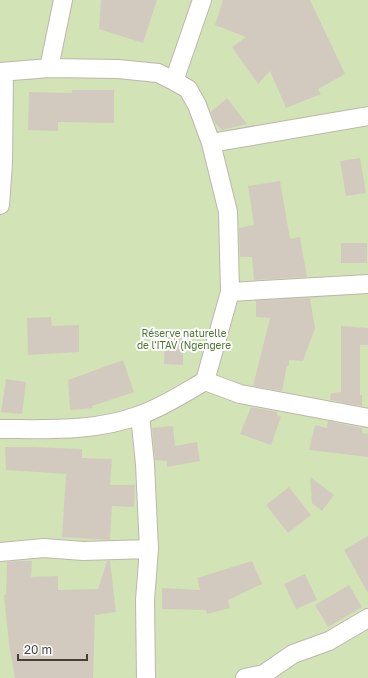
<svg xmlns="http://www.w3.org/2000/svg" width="368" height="678" font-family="'Golos Text',sans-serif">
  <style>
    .green { fill: #d2e4b5 }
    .building { fill: #d3cabf }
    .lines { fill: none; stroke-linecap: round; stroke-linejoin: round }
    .street-casing { stroke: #bdb6ac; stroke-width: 20 }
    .street { stroke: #fff; stroke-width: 18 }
    .labels { text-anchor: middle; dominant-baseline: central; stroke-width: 4; stroke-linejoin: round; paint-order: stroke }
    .park-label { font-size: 10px; fill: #4d732f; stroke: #fff }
  </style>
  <rect width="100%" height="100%" fill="#f3efe8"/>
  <path class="green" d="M 0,0 L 368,0 L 368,678 L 0,678 Z"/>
  <path class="building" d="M 101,0 L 157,0 L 143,43 L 99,29 Z
    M 223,0 L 310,0 L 345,74 L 318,89 L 321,94 L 286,108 L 270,71 L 258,84 L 232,47 L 246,37 L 215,25 Z
    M 72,90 L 114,90 L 114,123 L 58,122 L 58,131 L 28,130 L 29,92 L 72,93 Z
    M 227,98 L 247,124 L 222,130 L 215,123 L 211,112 Z
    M 360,158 L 366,193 L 346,196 L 340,161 Z
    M 280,181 L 290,239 L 300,237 L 307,277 L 254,280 L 252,257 L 240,257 L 239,228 L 254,225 L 248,186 Z
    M 341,243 L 367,243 L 367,263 L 341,263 Z
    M 310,298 L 315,328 L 303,361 L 289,360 L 289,366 L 287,366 L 282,391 L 253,386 L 270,318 L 256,317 L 256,301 Z
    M 51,317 L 52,326 L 79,325 L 79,352 L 28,355 L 27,318 Z
    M 341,326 L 368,328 L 368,345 L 360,345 L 360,395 L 362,395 L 362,406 L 330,400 L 331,393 L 341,392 Z
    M 165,337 L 183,338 L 183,365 L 164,364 Z
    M 123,360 L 134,392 L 92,406 L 93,408 L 70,410 L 68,380 Z
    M 6,379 L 26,382 L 22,414 L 1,412 Z
    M 251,407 L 277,412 L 277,415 L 281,417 L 271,445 L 240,434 Z
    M 328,421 L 362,428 L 362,433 L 368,434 L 368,457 L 309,450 L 315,425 L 327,428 Z
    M 173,426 L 175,446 L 197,442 L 200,461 L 167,467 L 167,461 L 155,460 L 152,428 Z
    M 5,447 L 32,447 L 82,449 L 82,458 L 112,459 L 110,485 L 135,485 L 134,507 L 112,506 L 110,540 L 62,537 L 66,474 L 6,470 Z
    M 310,477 L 334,495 L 322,511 L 312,503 Z
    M 289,487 L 311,515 L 288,533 L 266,505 Z
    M 368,536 L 368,593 L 344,550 Z
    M 19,561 L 32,561 L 31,577 L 58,576 L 58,590 L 98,589 L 107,561 L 110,561 L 116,612 L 95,615 L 93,678 L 15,678 L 9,644 L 4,595 L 6,595 L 7,562 Z
    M 252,561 L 262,584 L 228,600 L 230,608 L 207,614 L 206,610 L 162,609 L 162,588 L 200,590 L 197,578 Z
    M 305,574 L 317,600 L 296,609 L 284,584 Z
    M 349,585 L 362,607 L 328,627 L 315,605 Z"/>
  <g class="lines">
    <g class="street-casing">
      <path id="street" d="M 49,68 L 63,0
        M 0,72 L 49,68 L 118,69 L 158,73 L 174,81 L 188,89 L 197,105 L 211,143 L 228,212 L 230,292 L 205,381 C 184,393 163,407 140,415 C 95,432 47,429 0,429
        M 174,81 L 202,0
        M 211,143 L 368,116
        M 0,205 L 3,163 L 4,72
        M 230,292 L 368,284
        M 205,381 L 240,394 L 368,418
        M 140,415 L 145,464 L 149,549 L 145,600 L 146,678
        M 0,552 L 44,548 L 83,551 L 149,549
        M 245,678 L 264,674 L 293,654 L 329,641 L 368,618"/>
    </g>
    <use href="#street" class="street"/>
  </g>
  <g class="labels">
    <g class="park-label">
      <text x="184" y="333">Réserve naturelle<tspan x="184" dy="12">de l'ITAV (Ngengere</tspan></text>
    </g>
  </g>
  <path d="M18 654v6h69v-6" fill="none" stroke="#463f37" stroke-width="2"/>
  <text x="24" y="654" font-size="12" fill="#463f37" stroke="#ffffff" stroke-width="3" paint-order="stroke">20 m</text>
</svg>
